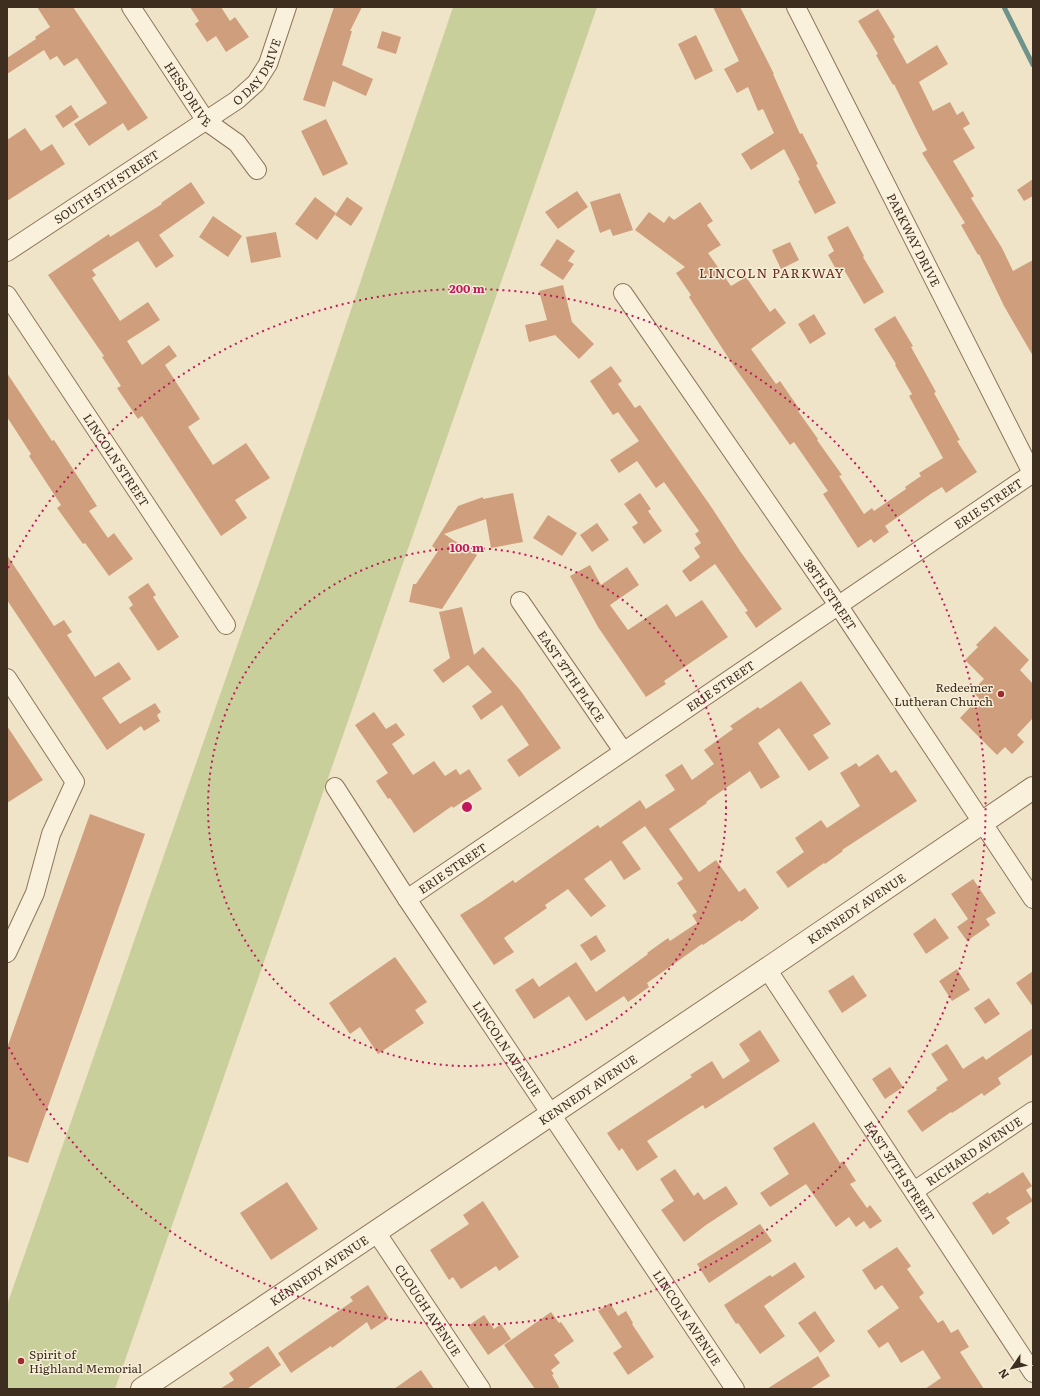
<svg xmlns="http://www.w3.org/2000/svg" width="1040" height="1396" font-family="Literata,serif">
  <style>
    .green { fill: #c9cf9b }
    .lines { fill: none; stroke-linecap: round; stroke-linejoin: round }
    .stream { stroke: #6f938a; stroke-width: 5 }
    .building { fill: #cf9f7d }
    .minor-casing { stroke: #8d765c; stroke-width: 20 }
    .tertiary-casing { stroke: #8d765c; stroke-width: 24 }
    .minor { stroke: #faf1dc; stroke-width: 18 }
    .tertiary { stroke: #faf1dc; stroke-width: 22 }
    .ring { fill: none; stroke: #c2185b; stroke-width: 2; stroke-dasharray: 2 4 }
    .poi-dot { fill: #9e2a2b; stroke: #f7eed8; stroke-width: 1.5 }
    .labels { text-anchor: middle; dominant-baseline: central; stroke-width: 3; stroke-linejoin: round; paint-order: stroke }
    .street-label { font-size: 12px; fill: #3d2e20; stroke: #f7eed8 }
    .poi-label { font-size: 12px; fill: #3d2e20; stroke: #f7eed8; text-anchor: end }
    .neighbourhood-label { font-size: 13px; letter-spacing: 1px; fill: #6b2e1e; stroke: #f7eed8 }
    .centre { fill: #c2185b; stroke: #f7eed8; stroke-width: 2 }
    .ring-label { font-size: 12px; text-anchor: middle; font-weight: bold; fill: #c2185b; stroke: #f7eed8; stroke-width: 3; stroke-linejoin: round; paint-order: stroke }
  </style>
  <rect width="100%" height="100%" fill="#f0e4c8"/>
  <path class="green" d="M 453,7 L 597,7 L 115,1389 L 7,1389 L 7,1305 L 259,583 Z"/>
  <g class="lines">
    <path class="stream" d="M 1004,7 L 1033,65"/>
  </g>
  <path class="building" d="M 37,7 L 73,7 L 148,118 L 128,131 L 123,123 L 89,146 L 74,124 L 107,103 L 77,58 L 64,66 L 57,56 L 50,60 L 44,50 L 7,74 L 7,58 L 36,39 L 35,37 L 50,27 Z
    M 190,7 L 221,7 L 230,21 L 235,17 L 249,37 L 226,52 L 216,36 L 207,42 L 195,24 L 199,21 Z
    M 334,7 L 362,7 L 350,31 L 352,31 L 342,65 L 373,79 L 366,96 L 333,81 L 325,107 L 303,100 Z
    M 713,7 L 740,7 L 774,74 L 773,74 L 800,134 L 802,133 L 818,164 L 816,165 L 836,203 L 815,214 L 798,181 L 800,180 L 784,149 L 751,170 L 741,154 L 774,133 L 763,109 L 758,111 L 748,87 L 737,93 L 724,69 L 739,61 Z
    M 878,9 L 895,37 L 893,39 L 907,64 L 937,45 L 948,64 L 919,82 L 933,111 L 950,102 L 957,115 L 963,111 L 970,124 L 963,128 L 975,148 L 953,161 L 974,196 L 971,198 L 1002,248 L 1013,271 L 1033,260 L 1033,356 L 1004,306 L 979,254 L 978,255 L 961,225 L 965,223 L 922,153 L 927,150 L 918,133 L 894,84 L 893,85 L 876,55 L 878,54 L 858,21 Z
    M 382,31 L 401,37 L 396,54 L 377,48 Z
    M 696,35 L 713,71 L 695,80 L 678,44 Z
    M 71,105 L 79,117 L 63,128 L 55,116 Z
    M 326,119 L 348,164 L 323,176 L 301,131 Z
    M 25,128 L 41,151 L 52,144 L 65,164 L 7,201 L 7,140 Z
    M 1033,179 L 1033,196 L 1024,201 L 1017,190 Z
    M 191,182 L 205,203 L 159,235 L 174,256 L 156,268 L 138,241 L 92,270 L 96,275 L 92,278 L 120,321 L 148,302 L 160,320 L 127,341 L 142,365 L 169,345 L 177,356 L 165,365 L 200,419 L 188,427 L 213,465 L 246,443 L 270,478 L 235,500 L 247,518 L 221,536 L 142,416 L 138,419 L 117,388 L 121,386 L 102,357 L 104,356 L 48,275 L 109,234 L 110,237 L 162,204 L 161,203 Z
    M 577,191 L 588,207 L 558,229 L 545,212 Z
    M 620,193 L 633,230 L 613,236 L 610,229 L 600,233 L 590,202 Z
    M 315,197 L 336,213 L 317,240 L 295,224 Z
    M 347,197 L 363,208 L 351,226 L 335,215 Z
    M 700,202 L 713,221 L 707,225 L 721,245 L 708,253 L 731,286 L 746,277 L 770,312 L 775,308 L 786,323 L 751,349 L 776,384 L 780,381 L 800,410 L 798,411 L 818,439 L 817,440 L 842,475 L 839,476 L 864,514 L 872,508 L 874,511 L 906,489 L 905,487 L 921,476 L 919,473 L 943,458 L 909,396 L 912,394 L 895,365 L 896,364 L 874,329 L 895,316 L 913,346 L 911,347 L 936,392 L 934,393 L 960,440 L 957,441 L 977,472 L 946,493 L 942,487 L 932,493 L 885,526 L 889,532 L 874,543 L 871,539 L 858,548 L 823,494 L 828,491 L 794,442 L 790,445 L 733,365 L 689,297 L 691,295 L 676,273 L 685,267 L 635,230 L 649,212 L 664,223 L 669,216 L 674,220 Z
    M 213,216 L 242,236 L 228,257 L 199,237 Z
    M 848,226 L 864,256 L 863,257 L 884,292 L 864,304 L 843,268 L 837,271 L 828,255 L 834,251 L 827,237 Z
    M 276,232 L 281,257 L 251,263 L 246,237 Z
    M 557,239 L 575,251 L 568,261 L 574,264 L 563,280 L 540,265 Z
    M 790,242 L 799,260 L 781,269 L 772,250 Z
    M 563,285 L 572,322 L 594,344 L 579,359 L 555,335 L 529,342 L 525,325 L 547,320 L 539,291 Z
    M 814,314 L 826,334 L 810,344 L 798,324 Z
    M 611,366 L 622,381 L 618,384 L 635,408 L 640,405 L 712,508 L 740,551 L 782,609 L 756,628 L 745,612 L 748,611 L 715,564 L 690,582 L 682,571 L 700,557 L 694,548 L 701,543 L 695,534 L 699,531 L 664,482 L 656,488 L 637,461 L 619,473 L 610,460 L 639,441 L 618,412 L 613,415 L 590,381 Z
    M 7,373 L 52,441 L 54,440 L 97,506 L 89,511 L 108,538 L 114,533 L 133,559 L 109,576 L 85,543 L 83,544 L 57,508 L 61,505 L 29,456 L 31,454 L 7,417 Z
    M 513,493 L 523,542 L 491,548 L 486,519 L 444,534 L 477,555 L 442,609 L 409,602 L 413,584 L 416,584 L 438,551 L 432,546 L 458,506 L 483,497 L 483,499 Z
    M 640,493 L 651,509 L 648,511 L 662,531 L 644,544 L 632,527 L 638,523 L 624,504 Z
    M 548,515 L 577,533 L 562,556 L 533,538 Z
    M 597,523 L 609,540 L 592,552 L 580,535 Z
    M 7,555 L 54,626 L 64,620 L 72,632 L 67,635 L 95,677 L 119,662 L 131,679 L 102,698 L 120,724 L 155,703 L 161,712 L 157,715 L 160,721 L 144,731 L 141,726 L 107,750 L 7,600 Z
    M 590,565 L 601,585 L 627,567 L 639,585 L 610,605 L 628,630 L 667,604 L 676,617 L 702,600 L 728,637 L 664,681 L 666,684 L 646,697 L 598,627 L 570,576 Z
    M 148,583 L 156,595 L 153,597 L 179,637 L 158,651 L 129,608 L 133,605 L 128,597 Z
    M 462,607 L 474,655 L 483,647 L 520,690 L 561,748 L 519,777 L 507,760 L 529,745 L 502,705 L 481,720 L 472,706 L 492,692 L 468,665 L 443,683 L 433,670 L 450,658 L 439,612 Z
    M 995,626 L 1029,660 L 1020,670 L 1033,684 L 1033,718 L 1017,735 L 1024,742 L 1012,754 L 1005,747 L 997,755 L 960,718 L 979,698 L 972,691 L 984,679 L 965,660 L 978,647 L 976,645 Z
    M 801,681 L 831,724 L 813,735 L 829,758 L 809,771 L 779,728 L 758,743 L 780,777 L 761,789 L 750,771 L 706,802 L 707,803 L 669,829 L 699,872 L 716,860 L 739,892 L 745,888 L 759,908 L 741,922 L 740,920 L 703,945 L 702,944 L 647,983 L 649,987 L 628,1002 L 624,996 L 586,1021 L 569,996 L 534,1019 L 515,990 L 533,978 L 539,987 L 576,962 L 596,992 L 648,954 L 647,953 L 668,938 L 670,941 L 697,923 L 692,915 L 697,912 L 677,883 L 683,879 L 645,826 L 622,842 L 641,869 L 624,880 L 611,860 L 584,879 L 606,906 L 591,917 L 568,889 L 545,905 L 547,908 L 504,938 L 514,952 L 494,965 L 460,915 L 481,902 L 513,880 L 515,883 L 598,825 L 600,828 L 640,800 L 646,809 L 675,790 L 665,775 L 682,764 L 692,780 L 714,764 L 704,750 L 733,729 L 730,726 L 758,707 L 760,709 Z
    M 374,712 L 386,729 L 396,723 L 405,735 L 392,744 L 413,775 L 434,761 L 445,776 L 456,769 L 460,775 L 469,769 L 482,789 L 453,808 L 452,806 L 414,833 L 390,798 L 388,799 L 376,781 L 388,773 L 355,725 Z
    M 7,726 L 43,780 L 7,803 Z
    M 878,754 L 891,773 L 896,770 L 917,801 L 842,850 L 843,851 L 825,864 L 824,863 L 788,888 L 776,872 L 804,852 L 795,838 L 821,820 L 827,828 L 860,806 L 840,773 L 856,763 L 859,767 Z
    M 90,814 L 145,834 L 28,1163 L 7,1156 L 7,1048 Z
    M 973,879 L 996,913 L 986,919 L 990,925 L 967,941 L 957,927 L 968,919 L 951,894 Z
    M 935,918 L 949,938 L 926,954 L 913,934 Z
    M 596,935 L 606,951 L 591,961 L 580,945 Z
    M 395,957 L 427,1002 L 415,1010 L 424,1023 L 378,1054 L 360,1027 L 350,1034 L 329,1003 Z
    M 957,969 L 970,990 L 952,1001 L 939,981 Z
    M 1033,971 L 1033,1007 L 1016,983 Z
    M 853,975 L 867,996 L 842,1013 L 828,991 Z
    M 989,998 L 1000,1014 L 985,1024 L 974,1008 Z
    M 1033,1028 L 1033,1054 L 998,1078 L 1001,1084 L 984,1096 L 982,1093 L 952,1113 L 951,1112 L 922,1132 L 907,1111 L 937,1090 L 936,1088 L 948,1080 L 931,1054 L 947,1044 L 963,1069 L 983,1056 L 986,1060 Z
    M 760,1030 L 780,1061 L 705,1109 L 703,1105 L 647,1141 L 658,1157 L 637,1171 L 622,1148 L 619,1151 L 607,1133 L 692,1077 L 690,1075 L 712,1061 L 723,1079 L 750,1061 L 739,1044 Z
    M 890,1067 L 903,1087 L 885,1099 L 872,1079 Z
    M 814,1122 L 840,1163 L 843,1161 L 856,1181 L 850,1184 L 867,1208 L 870,1205 L 882,1221 L 870,1229 L 864,1221 L 856,1227 L 849,1217 L 836,1227 L 806,1184 L 770,1207 L 760,1193 L 789,1174 L 773,1148 Z
    M 675,1169 L 694,1196 L 698,1192 L 704,1200 L 726,1186 L 738,1204 L 706,1225 L 684,1242 L 661,1210 L 674,1201 L 660,1179 Z
    M 1023,1172 L 1032,1186 L 1026,1190 L 1033,1201 L 1006,1218 L 1010,1223 L 993,1235 L 972,1203 L 988,1192 L 989,1194 Z
    M 287,1182 L 318,1229 L 271,1260 L 240,1213 Z
    M 483,1201 L 519,1257 L 499,1271 L 496,1266 L 461,1289 L 453,1277 L 449,1280 L 430,1250 L 469,1224 L 463,1215 Z
    M 760,1224 L 772,1241 L 709,1283 L 697,1264 Z
    M 897,1247 L 911,1266 L 907,1269 L 924,1293 L 919,1297 L 938,1323 L 943,1320 L 951,1333 L 958,1329 L 969,1347 L 960,1352 L 984,1389 L 925,1389 L 941,1378 L 923,1350 L 901,1363 L 888,1342 L 879,1348 L 867,1331 L 899,1308 L 882,1285 L 875,1290 L 862,1270 Z
    M 795,1262 L 805,1277 L 764,1306 L 785,1336 L 760,1354 L 738,1323 L 736,1324 L 724,1305 L 770,1275 L 772,1277 Z
    M 368,1285 L 389,1318 L 371,1330 L 367,1322 L 332,1348 L 331,1346 L 291,1373 L 278,1353 L 353,1301 L 350,1297 Z
    M 610,1303 L 618,1316 L 626,1311 L 633,1323 L 632,1324 L 654,1357 L 628,1375 L 613,1353 L 622,1347 L 598,1311 Z
    M 815,1311 L 835,1341 L 820,1353 L 798,1323 Z
    M 551,1312 L 559,1323 L 561,1322 L 574,1341 L 554,1355 L 560,1363 L 551,1370 L 554,1374 L 552,1375 L 560,1389 L 535,1389 L 504,1345 Z
    M 484,1315 L 494,1329 L 501,1324 L 511,1339 L 488,1355 L 468,1326 Z
    M 268,1346 L 281,1365 L 247,1389 L 220,1389 L 234,1380 L 229,1373 Z
    M 818,1356 L 830,1376 L 810,1389 L 767,1389 Z
    M 421,1370 L 434,1389 L 394,1389 Z"/>
  <g class="lines">
    <g class="minor-casing">
      <g id="minor">
        <path id="s1" d="M 131,7 L 206,121 L 237,143 L 257,170"/>
        <path id="s2" d="M 796,7 L 1032,473"/>
        <path id="s3" d="M 7,252 L 237,100 L 256,83 L 268,64 L 287,7"/>
        <path id="s4" d="M 623,293 L 838,605 L 1033,899"/>
        <path id="s5" d="M 7,295 L 226,625"/>
        <path id="s6" d="M 520,601 L 623,751"/>
        <path d="M 7,678 L 75,782 L 51,834 L 35,893 L 7,953"/>
        <path id="s7" d="M 335,787 L 407,899 L 735,1389"/>
        <path id="s8" d="M 407,899 L 1033,473"/>
        <path id="s9" d="M 767,969 L 1033,1373"/>
        <path id="s10" d="M 914,1191 L 1033,1111"/>
        <path id="s11" d="M 376,1232 L 481,1389"/>
      </g>
    </g>
    <g class="tertiary-casing">
      <g id="tertiary">
        <path id="s12" d="M 142,1389 L 767,969 L 1033,788"/>
      </g>
    </g>
    <use href="#minor" class="minor"/>
    <use href="#tertiary" class="tertiary"/>
  </g>
  <g class="ring">
    <circle cx="467" cy="807" r="259"/>
    <path d="M8 568A518 518 0 1 1 8 1046"/>
  </g>
  <g class="poi-dot">
    <circle cx="1001" cy="694" r="4"/>
    <circle cx="21" cy="1361" r="4"/>
  </g>
  <g class="labels">
    <g class="street-label">
      <text stroke="none"><textPath href="#s3" startOffset="311">O DAY DRIVE</textPath></text>
      <text stroke="none"><textPath href="#s1" startOffset="104">HESS DRIVE</textPath></text>
      <text stroke="none"><textPath href="#s3" startOffset="119">SOUTH 5TH STREET</textPath></text>
      <text stroke="none"><textPath href="#s2" startOffset="261">PARKWAY DRIVE</textPath></text>
      <text stroke="none"><textPath href="#s5" startOffset="198">LINCOLN STREET</textPath></text>
      <text stroke="none"><textPath href="#s8" startOffset="703">ERIE STREET</textPath></text>
      <text stroke="none"><textPath href="#s4" startOffset="366">38TH STREET</textPath></text>
      <text stroke="none"><textPath href="#s6" startOffset="91">EAST 37TH PLACE</textPath></text>
      <text stroke="none"><textPath href="#s8" startOffset="379">ERIE STREET</textPath></text>
      <text stroke="none"><textPath href="#s8" startOffset="55">ERIE STREET</textPath></text>
      <text stroke="none"><textPath href="#s12" startOffset="861">KENNEDY AVENUE</textPath></text>
      <text stroke="none"><textPath href="#s7" startOffset="313">LINCOLN AVENUE</textPath></text>
      <text stroke="none"><textPath href="#s12" startOffset="537">KENNEDY AVENUE</textPath></text>
      <text stroke="none"><textPath href="#s10" startOffset="72">RICHARD AVENUE</textPath></text>
      <text stroke="none"><textPath href="#s9" startOffset="242">EAST 37TH STREET</textPath></text>
      <text stroke="none"><textPath href="#s12" startOffset="213">KENNEDY AVENUE</textPath></text>
      <text stroke="none"><textPath href="#s11" startOffset="94">CLOUGH AVENUE</textPath></text>
      <text stroke="none"><textPath href="#s7" startOffset="637">LINCOLN AVENUE</textPath></text>
    </g>
    <g class="poi-label">
      <text x="993" y="687">Redeemer<tspan x="993" dy="14">Lutheran Church</tspan></text>
      <text x="29" y="1354" text-anchor="start">Spirit of<tspan x="29" dy="14">Highland Memorial</tspan></text>
    </g>
    <g class="neighbourhood-label">
      <text x="772" y="272">LINCOLN PARKWAY</text>
    </g>
  </g>
  <circle cx="467" cy="807" r="6" class="centre"/>
  <g class="ring-label">
    <text x="467" y="293">200 m</text>
    <text x="467" y="552">100 m</text>
  </g>
  <rect width="1040" height="1396" fill="none" stroke="#3d2e20" stroke-width="16"/>
  <g transform="translate(1012 1368) rotate(236)" stroke="#f7eed8" stroke-width="3" paint-order="stroke">
  <path d="M0-3L7 15L0 10L-7 15Z" fill="#3d2e20"/>
  <text y="-6" font-size="11" font-weight="bold" text-anchor="middle" fill="#3d2e20">N</text>
  </g>
</svg>
